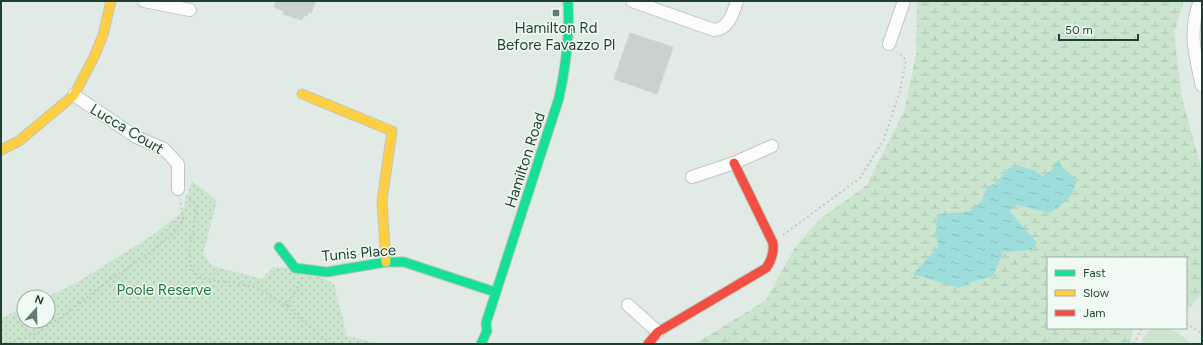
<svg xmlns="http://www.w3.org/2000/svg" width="1203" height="345" font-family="Figtree,sans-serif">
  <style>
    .grass { fill: #cae4ce }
    .wetland { fill: url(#wetland-marsh) }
    .park { fill: url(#park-dots) }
    .water { fill: url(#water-ripples) }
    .building { fill: #cad2cf; stroke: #cbd3cf }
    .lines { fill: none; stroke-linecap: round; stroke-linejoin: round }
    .street-casing { stroke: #bfc7c3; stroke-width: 14 }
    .fast-casing { stroke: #bcc6c1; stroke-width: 11 }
    .slow-casing { stroke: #bcc6c1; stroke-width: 11 }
    .jam-casing { stroke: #bcc6c1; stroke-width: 11 }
    .path { stroke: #bfcac4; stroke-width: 2; stroke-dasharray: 2 3; stroke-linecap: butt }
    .street { stroke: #fbfcfb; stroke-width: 12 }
    .fast { stroke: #16e098; stroke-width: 9 }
    .slow { stroke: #ffcf43; stroke-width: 9 }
    .jam { stroke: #f24e42; stroke-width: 9 }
    .poi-dot { fill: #637b70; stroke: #f0f9f3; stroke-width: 1.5 }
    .labels { text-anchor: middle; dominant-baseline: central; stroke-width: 3; stroke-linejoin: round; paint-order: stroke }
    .poi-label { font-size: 15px; fill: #1e3f31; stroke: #f0f9f3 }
    .street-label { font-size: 15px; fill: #1e3f31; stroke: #f0f9f3 }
    .park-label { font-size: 15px; fill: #247a39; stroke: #f0f9f3 }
  </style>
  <defs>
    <pattern id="wetland-marsh" width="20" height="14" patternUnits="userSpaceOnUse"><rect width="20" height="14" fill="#cae4ce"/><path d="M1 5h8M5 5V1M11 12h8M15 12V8" fill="none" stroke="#adc5b1"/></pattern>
    <pattern id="park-dots" width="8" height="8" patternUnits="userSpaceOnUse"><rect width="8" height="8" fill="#cae4ce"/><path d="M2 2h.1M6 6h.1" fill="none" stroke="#adc5b1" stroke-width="1.8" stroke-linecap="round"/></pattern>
    <pattern id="water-ripples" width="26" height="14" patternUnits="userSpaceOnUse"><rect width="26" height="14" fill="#9ddddc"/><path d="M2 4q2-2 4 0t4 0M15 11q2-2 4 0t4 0" fill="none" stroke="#87bfbd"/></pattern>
  </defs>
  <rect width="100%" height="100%" fill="#e2eae6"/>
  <path class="grass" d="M 1157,328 C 1174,328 1179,333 1191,344 L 1143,344 L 1142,340 L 1149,331 Z"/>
  <path class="wetland" d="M 917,1 L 1184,1 L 1174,34 L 1182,98 L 1202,170 L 1202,292 L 1191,307 L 1186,308 L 1186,258 L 1048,258 L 1048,328 L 1133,328 L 1130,344 L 695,344 L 766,300 L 794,249 L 819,220 L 867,185 L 904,111 L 916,55 Z"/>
  <path class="park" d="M 192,181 L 217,201 L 203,254 L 213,266 L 262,279 L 273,267 L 308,269 L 334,284 L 347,336 L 380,344 L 1,344 L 1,318 L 24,308 L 24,321 L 48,321 L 48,297 L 47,297 L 78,282 L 153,235 L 182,212 Z"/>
  <path class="water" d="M 1059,159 L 1061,167 L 1077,180 C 1072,197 1064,205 1049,213 L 1017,205 L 1009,211 L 1037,243 L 1031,250 L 1003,252 L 993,276 L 972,282 L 959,288 L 913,274 L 938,247 L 936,232 L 937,214 L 969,212 L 981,202 L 987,188 L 998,181 L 1008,169 L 1018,166 L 1034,170 L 1043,176 L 1052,170 Z"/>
  <path class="building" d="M 276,1 L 316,1 L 311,13 L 308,12 L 307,16 L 304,15 L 302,20 L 283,14 L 284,11 L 274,7 Z
    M 630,33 L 673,47 L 657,94 L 614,79 Z"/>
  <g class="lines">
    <g class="street-casing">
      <path id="street" d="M 144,1 L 190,10
        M 632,1 L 714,30 C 729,29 733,13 737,1
        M 1200,1 C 1188,31 1195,55 1202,86
        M 889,44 L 904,1
        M 74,95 L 136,137 L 164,149 L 178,164 L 178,189
        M 692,177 L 734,163 L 772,146
        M 628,305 L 658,332"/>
    </g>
    <g class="fast-casing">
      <path id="fast" d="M 279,247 L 295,268 L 327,272 L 386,262 L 404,262 L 495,292
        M 481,344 L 487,331 L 486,323 L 559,98 C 566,66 570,34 568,1"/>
    </g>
    <g class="slow-casing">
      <path id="slow" d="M 302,94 L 392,131 L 382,201 L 386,262
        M 1,150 L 19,141 L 74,95 L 94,57 L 103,35 L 111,1"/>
    </g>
    <g class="jam-casing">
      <path id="jam" d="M 648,344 L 658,332 L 766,268 C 772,260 774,253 773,243 L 734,163"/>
    </g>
    <path class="path" d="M 186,196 L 197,205 L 189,253 L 192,270 L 202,279 L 231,282 L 258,288 L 287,306 L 307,325 L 331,344
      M 783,235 L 860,178 L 884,139 L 900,91 L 906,60 L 897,52
      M 287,306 L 301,281
      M 1186,323 L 1202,334
      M 5,344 L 35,334 L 69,312 L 104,284 L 146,255 L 175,233 L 183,219 L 180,199
      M 205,344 L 218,341 L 229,344
      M 1134,344 L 1142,328"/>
    <use href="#street" class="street"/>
    <use href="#fast" class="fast"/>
    <use href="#slow" class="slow"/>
    <use href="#jam" class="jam"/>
  </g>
  <rect class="poi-dot" x="552" y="9" width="8" height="8" rx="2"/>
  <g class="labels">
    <g class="poi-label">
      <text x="556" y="28">Hamilton Rd<tspan x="556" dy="17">Before Favazzo Pl</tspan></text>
    </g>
    <g class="street-label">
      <text transform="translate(127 129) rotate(31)">Lucca Court</text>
      <text transform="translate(525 160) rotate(-72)">Hamilton Road</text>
      <text transform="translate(359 253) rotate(-5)">Tunis Place</text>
    </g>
    <g class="park-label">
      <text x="164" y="290">Poole Reserve</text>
    </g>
  </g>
  <rect width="1203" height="345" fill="none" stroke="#1e3f31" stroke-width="4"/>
  <rect x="1047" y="257" width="140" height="72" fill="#f0f9f3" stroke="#9cafa5"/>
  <rect x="1055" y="270" width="20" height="6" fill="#16e098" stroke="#9cafa5"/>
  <text x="1083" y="277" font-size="12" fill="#1e3f31">Fast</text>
  <rect x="1055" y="290" width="20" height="6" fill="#ffcf43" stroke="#9cafa5"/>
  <text x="1083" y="297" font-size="12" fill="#1e3f31">Slow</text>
  <rect x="1055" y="310" width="20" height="6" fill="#f24e42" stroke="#9cafa5"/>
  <text x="1083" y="317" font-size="12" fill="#1e3f31">Jam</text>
  <g transform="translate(36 309) rotate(20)"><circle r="19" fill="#f0f9f3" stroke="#9cafa5"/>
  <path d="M0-3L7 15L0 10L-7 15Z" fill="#637b70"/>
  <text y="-6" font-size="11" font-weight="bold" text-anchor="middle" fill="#1e3f31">N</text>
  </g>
  <path d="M1059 34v6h79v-6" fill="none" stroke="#1e3f31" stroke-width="2"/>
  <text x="1065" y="34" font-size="12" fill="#1e3f31" stroke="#f0f9f3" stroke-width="3" paint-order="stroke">50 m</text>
</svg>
